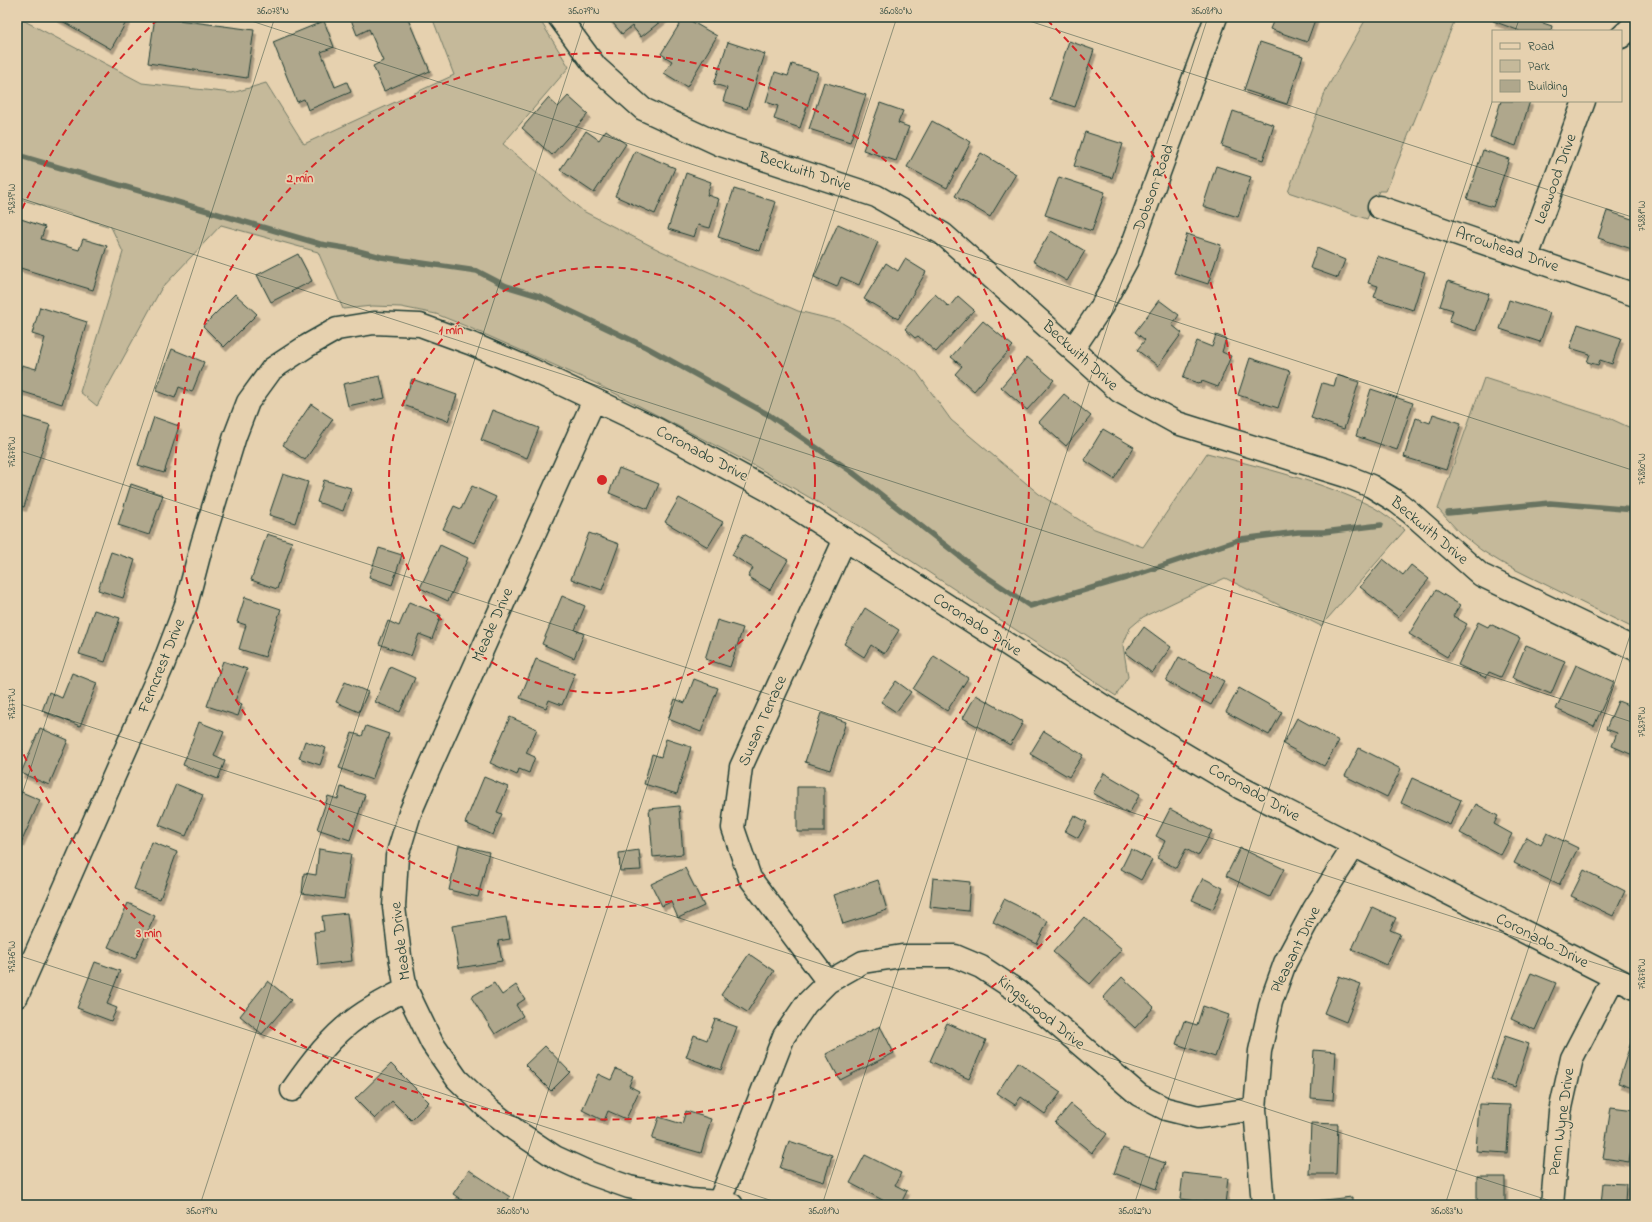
<svg xmlns="http://www.w3.org/2000/svg" width="1652" height="1222" font-family="'Indie Flower',sans-serif">
  <style>
    .green { fill: #c5b99a; stroke: #727b67 }
    .lines { fill: none; stroke-linecap: round; stroke-linejoin: round }
    .stream { stroke: #687361; stroke-width: 5.5 }
    .building { fill: #afa78c; stroke: #1f3d34; filter: url(#shadow) }
    .minor-casing { stroke: #1f3d34; stroke-width: 25 }
    .minor { stroke: #e6d1af; stroke-width: 22 }
    .ticks { fill: none; stroke: #1f3d34; stroke-width: 1; stroke-opacity: 0.45 }
    .ring { fill: none; stroke: #d62828; stroke-width: 2; stroke-dasharray: 7 5 }
    .labels { text-anchor: middle; dominant-baseline: central; stroke-width: 3.5; stroke-linejoin: round; paint-order: stroke }
    .street-label { font-size: 16px; fill: #1f3d34; stroke: #e6d1af }
    .centre { fill: #d62828; stroke: #e6d1af; stroke-width: 2 }
    .ring-label { font-size: 12px; text-anchor: middle; font-weight: bold; fill: #d62828; stroke: #e6d1af; stroke-width: 3.5; stroke-linejoin: round; paint-order: stroke }
    .neatline { fill: none; stroke: #1f3d34; stroke-width: 1.5 }
    .ticks-label { font-size: 10px; text-anchor: middle; fill: #1f3d34 }
  </style>
  <defs>
    <filter id="shadow"><feDropShadow dx="2.5" dy="4.5" stdDeviation="0" flood-color="#0004"/></filter>
  </defs>
  <rect width="100%" height="100%" fill="#e6d1af"/>
  <filter id="ink" filterUnits="userSpaceOnUse"><feTurbulence type="fractalNoise" baseFrequency=".025" numOctaves="2"/><feDisplacementMap in="SourceGraphic" scale="8" xChannelSelector="R" yChannelSelector="G"/><feConvolveMatrix kernelMatrix="1 2 1 2 8 2 1 2 1" color-interpolation-filters="sRGB"/></filter>
  <g filter="url(#ink)">
    <path class="green" d="M 17,17 L 142,83 L 232,93 L 266,83 L 304,144 L 454,75 L 432,17 L 538,17 L 569,67 L 503,144 L 583,211 L 659,250 L 798,311 L 839,321 L 880,346 L 916,371 L 951,420 L 1039,494 L 1092,528 L 1143,547 L 1207,453 C 1263,468 1321,481 1373,507 C 1384,513 1395,522 1405,530 L 1321,626 L 1225,578 L 1143,617 L 1130,628 L 1123,645 L 1128,677 L 1116,696 L 857,525 L 755,466 L 595,383 L 468,327 L 436,314 L 401,307 L 372,306 L 343,309 L 318,252 L 221,225 L 161,289 L 97,406 L 80,392 L 123,252 L 111,227 L 17,198 Z
      M 1367,17 L 1456,17 L 1386,191 L 1379,191 L 1367,219 L 1288,192 L 1326,90 Z
      M 1484,378 L 1609,418 L 1635,430 L 1635,629 L 1502,563 L 1481,550 L 1460,533 L 1438,509 Z"/>
    <g class="lines">
      <path class="stream" d="M 17,155 L 320,244 L 351,249 L 381,257 L 477,271 L 506,286 L 539,296 L 646,347 L 769,415 L 852,472 L 981,573 L 1030,606 L 1126,578 L 1241,539 L 1298,532 L 1324,532 L 1381,525
        M 1448,513 L 1550,503 L 1635,510"/>
    </g>
    <path class="building" d="M 55,17 L 129,17 L 111,49 Z
      M 155,17 L 254,30 L 247,78 L 148,63 Z
      M 350,17 L 407,17 L 430,71 L 384,91 L 373,66 L 383,61 L 369,29 L 357,35 Z
      M 608,17 L 666,17 L 641,37 L 632,26 L 622,34 Z
      M 684,17 L 717,36 L 687,87 L 664,73 L 672,61 L 661,54 Z
      M 1275,17 L 1316,17 L 1307,42 L 1270,29 Z
      M 1494,17 L 1525,17 L 1552,26 L 1551,31 L 1520,31 L 1493,21 Z
      M 324,21 L 334,47 L 321,52 L 335,87 L 347,82 L 351,92 L 308,110 L 304,99 L 297,102 L 273,42 Z
      M 1069,41 L 1094,50 L 1075,107 L 1050,99 Z
      M 728,42 L 765,54 L 747,109 L 723,101 L 727,88 L 714,84 Z
      M 1260,42 L 1303,56 L 1287,104 L 1244,90 Z
      M 792,64 L 818,72 L 800,128 L 774,119 L 778,106 L 766,102 L 775,72 L 788,76 Z
      M 824,82 L 866,95 L 850,142 L 809,129 Z
      M 568,96 L 588,114 L 552,155 L 522,128 L 548,98 L 558,107 Z
      M 1501,101 L 1530,101 L 1516,146 L 1490,137 Z
      M 880,103 L 903,111 L 898,123 L 909,127 L 896,161 L 863,150 Z
      M 1233,111 L 1274,125 L 1263,160 L 1222,146 Z
      M 932,121 L 971,142 L 947,188 L 907,167 Z
      M 606,130 L 626,144 L 594,193 L 560,170 L 586,131 L 599,140 Z
      M 1085,132 L 1123,144 L 1112,178 L 1074,166 Z
      M 1483,150 L 1509,159 L 1493,207 L 1467,199 Z
      M 635,151 L 675,168 L 655,214 L 615,196 Z
      M 981,153 L 1016,174 L 990,217 L 955,196 Z
      M 1216,166 L 1251,177 L 1238,217 L 1203,206 Z
      M 686,173 L 711,182 L 707,195 L 719,199 L 710,228 L 698,225 L 694,237 L 668,229 Z
      M 1059,177 L 1105,192 L 1092,231 L 1045,215 Z
      M 734,189 L 776,202 L 760,251 L 718,237 Z
      M 1607,211 L 1635,220 L 1635,250 L 1598,238 Z
      M 21,219 L 45,227 L 41,239 L 79,250 L 83,239 L 107,246 L 93,290 L 17,267 L 17,231 Z
      M 838,224 L 878,242 L 859,285 L 841,277 L 837,287 L 814,277 Z
      M 1051,231 L 1085,251 L 1067,281 L 1033,261 Z
      M 1187,234 L 1221,245 L 1208,284 L 1174,273 Z
      M 1317,248 L 1345,260 L 1338,278 L 1310,268 Z
      M 298,254 L 312,281 L 271,302 L 257,275 Z
      M 1377,256 L 1425,272 L 1413,310 L 1374,297 L 1378,286 L 1368,283 Z
      M 905,259 L 926,272 L 898,319 L 864,299 L 886,263 L 898,271 Z
      M 1448,281 L 1489,294 L 1476,331 L 1449,322 L 1453,310 L 1440,306 Z
      M 235,294 L 257,314 L 224,347 L 203,326 Z
      M 935,294 L 949,307 L 958,296 L 974,310 L 936,352 L 918,336 L 915,338 L 905,329 Z
      M 1159,300 L 1179,315 L 1172,325 L 1182,333 L 1158,366 L 1137,350 L 1145,340 L 1135,332 Z
      M 1509,300 L 1550,313 L 1540,342 L 1500,329 Z
      M 40,307 L 87,322 L 62,404 L 17,390 L 17,380 L 22,365 L 36,369 L 45,338 L 32,334 Z
      M 983,321 L 1013,346 L 974,391 L 955,374 L 962,366 L 951,357 Z
      M 1578,324 L 1621,338 L 1612,364 L 1600,360 L 1598,365 L 1587,362 L 1590,354 L 1570,348 Z
      M 1216,335 L 1226,339 L 1222,352 L 1231,356 L 1218,387 L 1202,381 L 1201,384 L 1183,378 L 1197,341 L 1212,347 Z
      M 172,349 L 204,362 L 192,392 L 179,387 L 175,398 L 156,391 Z
      M 1027,357 L 1054,380 L 1027,410 L 1001,387 Z
      M 1250,358 L 1290,371 L 1278,408 L 1238,395 Z
      M 1337,375 L 1359,382 L 1344,429 L 1311,418 L 1322,383 L 1334,386 Z
      M 380,376 L 385,398 L 348,406 L 343,384 Z
      M 412,379 L 457,395 L 448,421 L 403,405 Z
      M 1371,389 L 1413,403 L 1397,450 L 1356,436 Z
      M 1064,394 L 1091,416 L 1066,446 L 1039,422 Z
      M 311,404 L 333,419 L 305,460 L 283,445 Z
      M 492,410 L 539,428 L 527,458 L 481,440 Z
      M 1433,414 L 1461,423 L 1446,470 L 1404,457 L 1416,418 L 1430,423 Z
      M 17,415 L 50,425 L 24,507 L 17,505 Z
      M 154,417 L 179,426 L 164,473 L 138,465 Z
      M 1103,429 L 1134,447 L 1114,479 L 1084,460 Z
      M 619,468 L 659,484 L 648,509 L 609,493 Z
      M 283,474 L 308,482 L 295,523 L 269,515 Z
      M 324,480 L 351,488 L 343,511 L 317,502 Z
      M 131,484 L 163,495 L 149,535 L 118,525 Z
      M 472,486 L 496,497 L 474,543 L 443,529 L 454,506 L 461,509 Z
      M 679,498 L 723,522 L 708,547 L 665,522 Z
      M 589,533 L 619,544 L 602,590 L 571,579 Z
      M 267,534 L 292,542 L 277,589 L 251,580 Z
      M 744,534 L 788,560 L 770,590 L 748,577 L 753,568 L 732,555 Z
      M 440,545 L 468,558 L 448,601 L 420,588 Z
      M 379,548 L 402,555 L 392,585 L 369,577 Z
      M 111,552 L 135,560 L 123,598 L 98,590 Z
      M 1383,559 L 1403,575 L 1411,565 L 1429,579 L 1398,617 L 1360,587 Z
      M 1436,590 L 1460,605 L 1453,616 L 1467,624 L 1447,657 L 1409,634 Z
      M 562,596 L 585,606 L 575,630 L 584,634 L 574,658 L 542,644 Z
      M 245,597 L 281,609 L 265,657 L 239,649 L 246,625 L 237,622 Z
      M 409,602 L 441,615 L 432,639 L 419,634 L 411,656 L 379,644 L 388,621 L 399,626 Z
      M 865,608 L 899,630 L 884,654 L 871,645 L 864,657 L 844,644 Z
      M 94,610 L 120,618 L 105,662 L 79,654 Z
      M 717,620 L 743,628 L 730,667 L 705,659 Z
      M 1478,622 L 1488,627 L 1490,624 L 1520,638 L 1501,677 L 1489,672 L 1486,678 L 1458,665 Z
      M 1144,627 L 1171,647 L 1152,673 L 1125,653 Z
      M 1526,645 L 1565,661 L 1551,694 L 1512,678 Z
      M 934,656 L 968,678 L 947,711 L 913,689 Z
      M 1179,657 L 1224,681 L 1211,705 L 1166,681 Z
      M 536,659 L 575,674 L 562,705 L 549,700 L 546,708 L 520,698 Z
      M 223,661 L 247,669 L 235,701 L 242,704 L 238,716 L 207,706 Z
      M 1576,665 L 1614,682 L 1594,726 L 1556,709 Z
      M 390,667 L 415,678 L 400,712 L 375,702 Z
      M 72,673 L 97,683 L 80,726 L 42,711 L 49,692 L 62,698 Z
      M 694,679 L 718,688 L 701,732 L 668,719 L 675,699 L 685,703 Z
      M 896,681 L 911,692 L 896,712 L 881,702 Z
      M 345,682 L 368,692 L 359,712 L 336,702 Z
      M 1239,688 L 1282,712 L 1269,735 L 1226,712 Z
      M 976,695 L 1023,722 L 1010,745 L 963,718 Z
      M 1618,701 L 1633,707 L 1635,702 L 1635,756 L 1612,746 L 1617,733 L 1606,729 Z
      M 821,713 L 846,722 L 830,770 L 805,762 Z
      M 510,717 L 537,729 L 526,753 L 535,757 L 529,773 L 519,769 L 517,775 L 490,763 Z
      M 1297,718 L 1339,741 L 1324,766 L 1283,744 Z
      M 199,722 L 224,732 L 214,756 L 225,761 L 218,779 L 183,765 Z
      M 366,726 L 389,734 L 372,780 L 339,768 L 352,733 L 362,736 Z
      M 40,728 L 68,740 L 49,785 L 21,773 Z
      M 1044,731 L 1083,755 L 1069,777 L 1030,754 Z
      M 666,739 L 691,747 L 677,794 L 644,784 L 652,754 L 661,757 Z
      M 305,741 L 326,748 L 320,765 L 299,758 Z
      M 1359,748 L 1401,769 L 1387,797 L 1345,776 Z
      M 1104,773 L 1140,794 L 1129,814 L 1093,793 Z
      M 484,777 L 508,787 L 497,812 L 502,814 L 493,835 L 465,823 Z
      M 1412,778 L 1461,800 L 1450,825 L 1401,803 Z
      M 176,784 L 203,795 L 186,836 L 159,825 Z
      M 341,787 L 365,795 L 350,840 L 317,829 L 328,796 L 338,799 Z
      M 797,787 L 824,787 L 824,832 L 797,832 Z
      M 17,790 L 40,800 L 21,843 L 17,841 Z
      M 1476,804 L 1498,816 L 1494,824 L 1512,834 L 1501,855 L 1460,833 Z
      M 679,806 L 683,854 L 653,857 L 649,809 Z
      M 1170,809 L 1212,831 L 1198,856 L 1186,849 L 1176,868 L 1157,858 L 1165,841 L 1156,836 Z
      M 1074,815 L 1087,822 L 1078,838 L 1065,831 Z
      M 1547,833 L 1578,848 L 1559,885 L 1514,863 L 1527,837 L 1541,845 Z
      M 152,842 L 177,852 L 160,899 L 134,889 Z
      M 459,845 L 489,852 L 478,897 L 449,890 Z
      M 1240,848 L 1284,869 L 1270,897 L 1226,876 Z
      M 319,849 L 351,854 L 344,899 L 302,893 L 304,873 L 316,875 Z
      M 1131,849 L 1152,860 L 1141,880 L 1121,869 Z
      M 639,850 L 641,870 L 620,871 L 619,853 Z
      M 685,868 L 704,906 L 678,918 L 671,902 L 662,906 L 651,884 Z
      M 1584,870 L 1625,891 L 1613,916 L 1571,896 Z
      M 933,878 L 970,882 L 968,911 L 930,907 Z
      M 1203,878 L 1223,888 L 1213,909 L 1192,900 Z
      M 878,880 L 887,910 L 843,924 L 834,895 Z
      M 1004,899 L 1048,921 L 1037,944 L 993,922 Z
      M 128,903 L 155,916 L 135,959 L 108,947 Z
      M 1372,907 L 1396,918 L 1390,930 L 1400,934 L 1386,965 L 1352,949 Z
      M 347,913 L 352,961 L 318,965 L 314,932 L 324,931 L 322,916 Z
      M 506,917 L 510,939 L 498,941 L 502,961 L 459,968 L 452,926 Z
      M 1084,917 L 1122,949 L 1090,984 L 1053,952 Z
      M 749,954 L 774,971 L 747,1012 L 721,995 Z
      M 95,962 L 120,971 L 107,1004 L 117,1008 L 111,1021 L 77,1008 Z
      M 1531,973 L 1556,983 L 1535,1030 L 1511,1019 Z
      M 1339,976 L 1361,984 L 1346,1022 L 1324,1013 Z
      M 1122,977 L 1154,1007 L 1135,1028 L 1103,998 Z
      M 268,981 L 291,1000 L 262,1034 L 240,1016 Z
      M 494,983 L 502,995 L 516,985 L 525,999 L 516,1005 L 523,1016 L 495,1034 L 471,997 Z
      M 1203,1006 L 1229,1015 L 1215,1057 L 1176,1044 L 1184,1021 L 1197,1025 Z
      M 715,1019 L 737,1027 L 721,1070 L 686,1057 L 694,1035 L 707,1040 Z
      M 947,1023 L 986,1040 L 969,1079 L 930,1061 Z
      M 880,1026 L 894,1053 L 840,1080 L 826,1054 Z
      M 1505,1036 L 1529,1044 L 1515,1087 L 1491,1079 Z
      M 1632,1039 L 1635,1040 L 1635,1089 L 1618,1083 Z
      M 545,1046 L 570,1072 L 551,1091 L 525,1065 Z
      M 1314,1050 L 1336,1052 L 1333,1100 L 1311,1098 Z
      M 1018,1062 L 1061,1092 L 1045,1114 L 1021,1097 L 1015,1105 L 997,1093 Z
      M 391,1064 L 429,1102 L 411,1120 L 392,1101 L 375,1119 L 355,1099 Z
      M 616,1069 L 633,1076 L 629,1086 L 639,1091 L 626,1119 L 608,1111 L 604,1121 L 582,1110 L 598,1074 L 611,1080 Z
      M 1071,1104 L 1107,1134 L 1092,1153 L 1055,1123 Z
      M 1479,1104 L 1510,1105 L 1507,1153 L 1476,1151 Z
      M 1611,1107 L 1635,1110 L 1635,1127 L 1629,1162 L 1603,1158 Z
      M 686,1111 L 711,1119 L 701,1153 L 652,1139 L 659,1117 L 682,1124 Z
      M 1311,1123 L 1338,1124 L 1336,1174 L 1309,1174 Z
      M 789,1141 L 832,1155 L 824,1182 L 780,1168 Z
      M 1123,1148 L 1165,1163 L 1156,1189 L 1114,1173 Z
      M 865,1155 L 901,1173 L 895,1185 L 907,1191 L 900,1205 L 892,1205 L 850,1183 Z
      M 469,1170 L 510,1197 L 504,1205 L 469,1205 L 453,1194 Z
      M 1183,1173 L 1228,1178 L 1225,1204 L 1180,1199 Z
      M 1477,1177 L 1505,1177 L 1505,1205 L 1477,1205 Z
      M 1603,1183 L 1626,1184 L 1625,1205 L 1601,1205 Z
      M 1352,1197 L 1352,1205 L 1314,1205 L 1314,1201 Z"/>
    <g class="lines">
      <g class="minor-casing">
        <path id="minor" d="M 559,17 L 596,67 L 643,109 L 721,145 L 876,196 L 943,234 L 1119,391 L 1177,423 L 1346,476 L 1371,486 L 1397,502 L 1411,513 L 1481,575 L 1635,649
          M 1621,37 L 1635,24
          M 1379,207 L 1635,295
          M 1527,257 L 1584,101
          M 1073,349 L 1102,306 L 1127,260 L 1216,17
          M 594,400 L 429,769 L 410,813 L 397,856 L 394,907 L 400,956 L 406,989 L 432,1043 L 457,1079 L 486,1107 L 515,1130 L 555,1157 L 592,1174 L 629,1187 L 690,1200 L 719,1202 L 732,1205
          M 828,982 L 750,878 L 733,828 L 741,767 L 845,539
          M 17,996 L 163,665 L 186,605 L 202,544 L 235,436 L 248,402 L 272,369 L 307,346 L 337,329 L 374,323 L 420,325 L 472,344 L 532,370 L 656,429 L 768,490 L 1103,706 L 1241,788 L 1635,988
          M 292,1090 C 311,1063 331,1036 358,1017 C 373,1006 390,998 406,989
          M 718,1205 L 784,1036 L 806,1004 L 828,982 L 863,962 L 902,956 L 955,956 L 981,967 L 1019,992 L 1139,1095 L 1166,1109 L 1198,1117 L 1255,1109
          M 1263,1205 L 1255,1109 L 1260,1051 L 1271,1002 L 1285,963 L 1314,909 L 1354,846
          M 1552,1205 L 1560,1112 L 1572,1058 L 1614,977"/>
      </g>
      <use href="#minor" class="minor"/>
    </g>
  </g>
  <path class="ticks" d="M 239,17 L 1635,471M 1017,17 L 1635,218M 1515,31 L 1520,17M 17,197 L 1635,723M 17,450 L 1635,976M 17,703 L 1563,1205M 17,810 L 275,17M 17,955 L 785,1205M 200,1205 L 586,17M 511,1205 L 897,17M 822,1205 L 1208,17M 1134,1205 L 1493,99M 1445,1205 L 1635,620"/>
  <g class="ring">
    <circle cx="602" cy="480" r="213"/>
    <circle cx="602" cy="480" r="427"/>
    <path d="M17 220A640 640 0 0 1 157 20M1047 20A640 640 0 1 1 17 740"/>
  </g>
  <g class="labels">
    <g class="street-label">
      <text transform="translate(805 172) rotate(18)">Beckwith Drive</text>
      <text transform="translate(1556 179) rotate(-70)">Leawood Drive</text>
      <text transform="translate(1154 188) rotate(-70)">Dobson Road</text>
      <text transform="translate(1507 250) rotate(19)">Arrowhead Drive</text>
      <text transform="translate(1080 356) rotate(42)">Beckwith Drive</text>
      <text transform="translate(702 454) rotate(28)">Coronado Drive</text>
      <text transform="translate(1429 531) rotate(40)">Beckwith Drive</text>
      <text transform="translate(493 625) rotate(-66)">Meade Drive</text>
      <text transform="translate(977 625) rotate(33)">Coronado Drive</text>
      <text transform="translate(162 666) rotate(-68)">Ferncrest Drive</text>
      <text transform="translate(763 721) rotate(-66)">Susan Terrace</text>
      <text transform="translate(1254 793) rotate(29)">Coronado Drive</text>
      <text transform="translate(401 941) rotate(-97)">Meade Drive</text>
      <text transform="translate(1542 941) rotate(27)">Coronado Drive</text>
      <text transform="translate(1296 950) rotate(-64)">Pleasant Drive</text>
      <text transform="translate(1041 1013) rotate(39)">Kingswood Drive</text>
      <text transform="translate(1562 1122) rotate(-82)">Penn Wyne Drive</text>
    </g>
  </g>
  <circle cx="602" cy="480" r="6" class="centre"/>
  <g class="ring-label">
    <text x="300" y="182">2 min</text>
    <text x="451" y="334">1 min</text>
    <text x="149" y="937">3 min</text>
  </g>
  <rect width="1652" height="1222" fill="none" stroke="#e6d1af" stroke-width="44"/>
  <rect x="1492" y="30" width="130" height="72" fill="#e6d1af" stroke="#96967e"/>
  <rect x="1500" y="43" width="20" height="6" fill="#e6d1af" stroke="#96967e"/>
  <text x="1528" y="50" font-size="12" fill="#1f3d34">Road</text>
  <rect x="1500" y="60" width="20" height="12" fill="#c5b99a" stroke="#96967e"/>
  <text x="1528" y="70" font-size="12" fill="#1f3d34">Park</text>
  <rect x="1500" y="80" width="20" height="12" fill="#afa78c" stroke="#96967e"/>
  <text x="1528" y="90" font-size="12" fill="#1f3d34">Building</text>
  <rect x="22" y="22" width="1608" height="1178" class="neatline"/>
  <g class="ticks-label">
    <text x="273" y="14">36.078°N</text>
    <text x="584" y="14">36.079°N</text>
    <text x="896" y="14">36.080°N</text>
    <text x="1207" y="14">36.081°N</text>
    <text transform="translate(11 199) rotate(-90)" y="4">79.879°W</text>
    <text transform="translate(1641 216) rotate(-90)" y="4">79.881°W</text>
    <text transform="translate(11 452) rotate(-90)" y="4">79.878°W</text>
    <text transform="translate(1641 469) rotate(-90)" y="4">79.880°W</text>
    <text transform="translate(11 704) rotate(-90)" y="4">79.877°W</text>
    <text transform="translate(1641 722) rotate(-90)" y="4">79.879°W</text>
    <text transform="translate(11 957) rotate(-90)" y="4">79.876°W</text>
    <text transform="translate(1641 974) rotate(-90)" y="4">79.878°W</text>
    <text x="202" y="1214">36.079°N</text>
    <text x="513" y="1214">36.080°N</text>
    <text x="824" y="1214">36.081°N</text>
    <text x="1135" y="1214">36.082°N</text>
    <text x="1447" y="1214">36.083°N</text>
  </g>
</svg>
